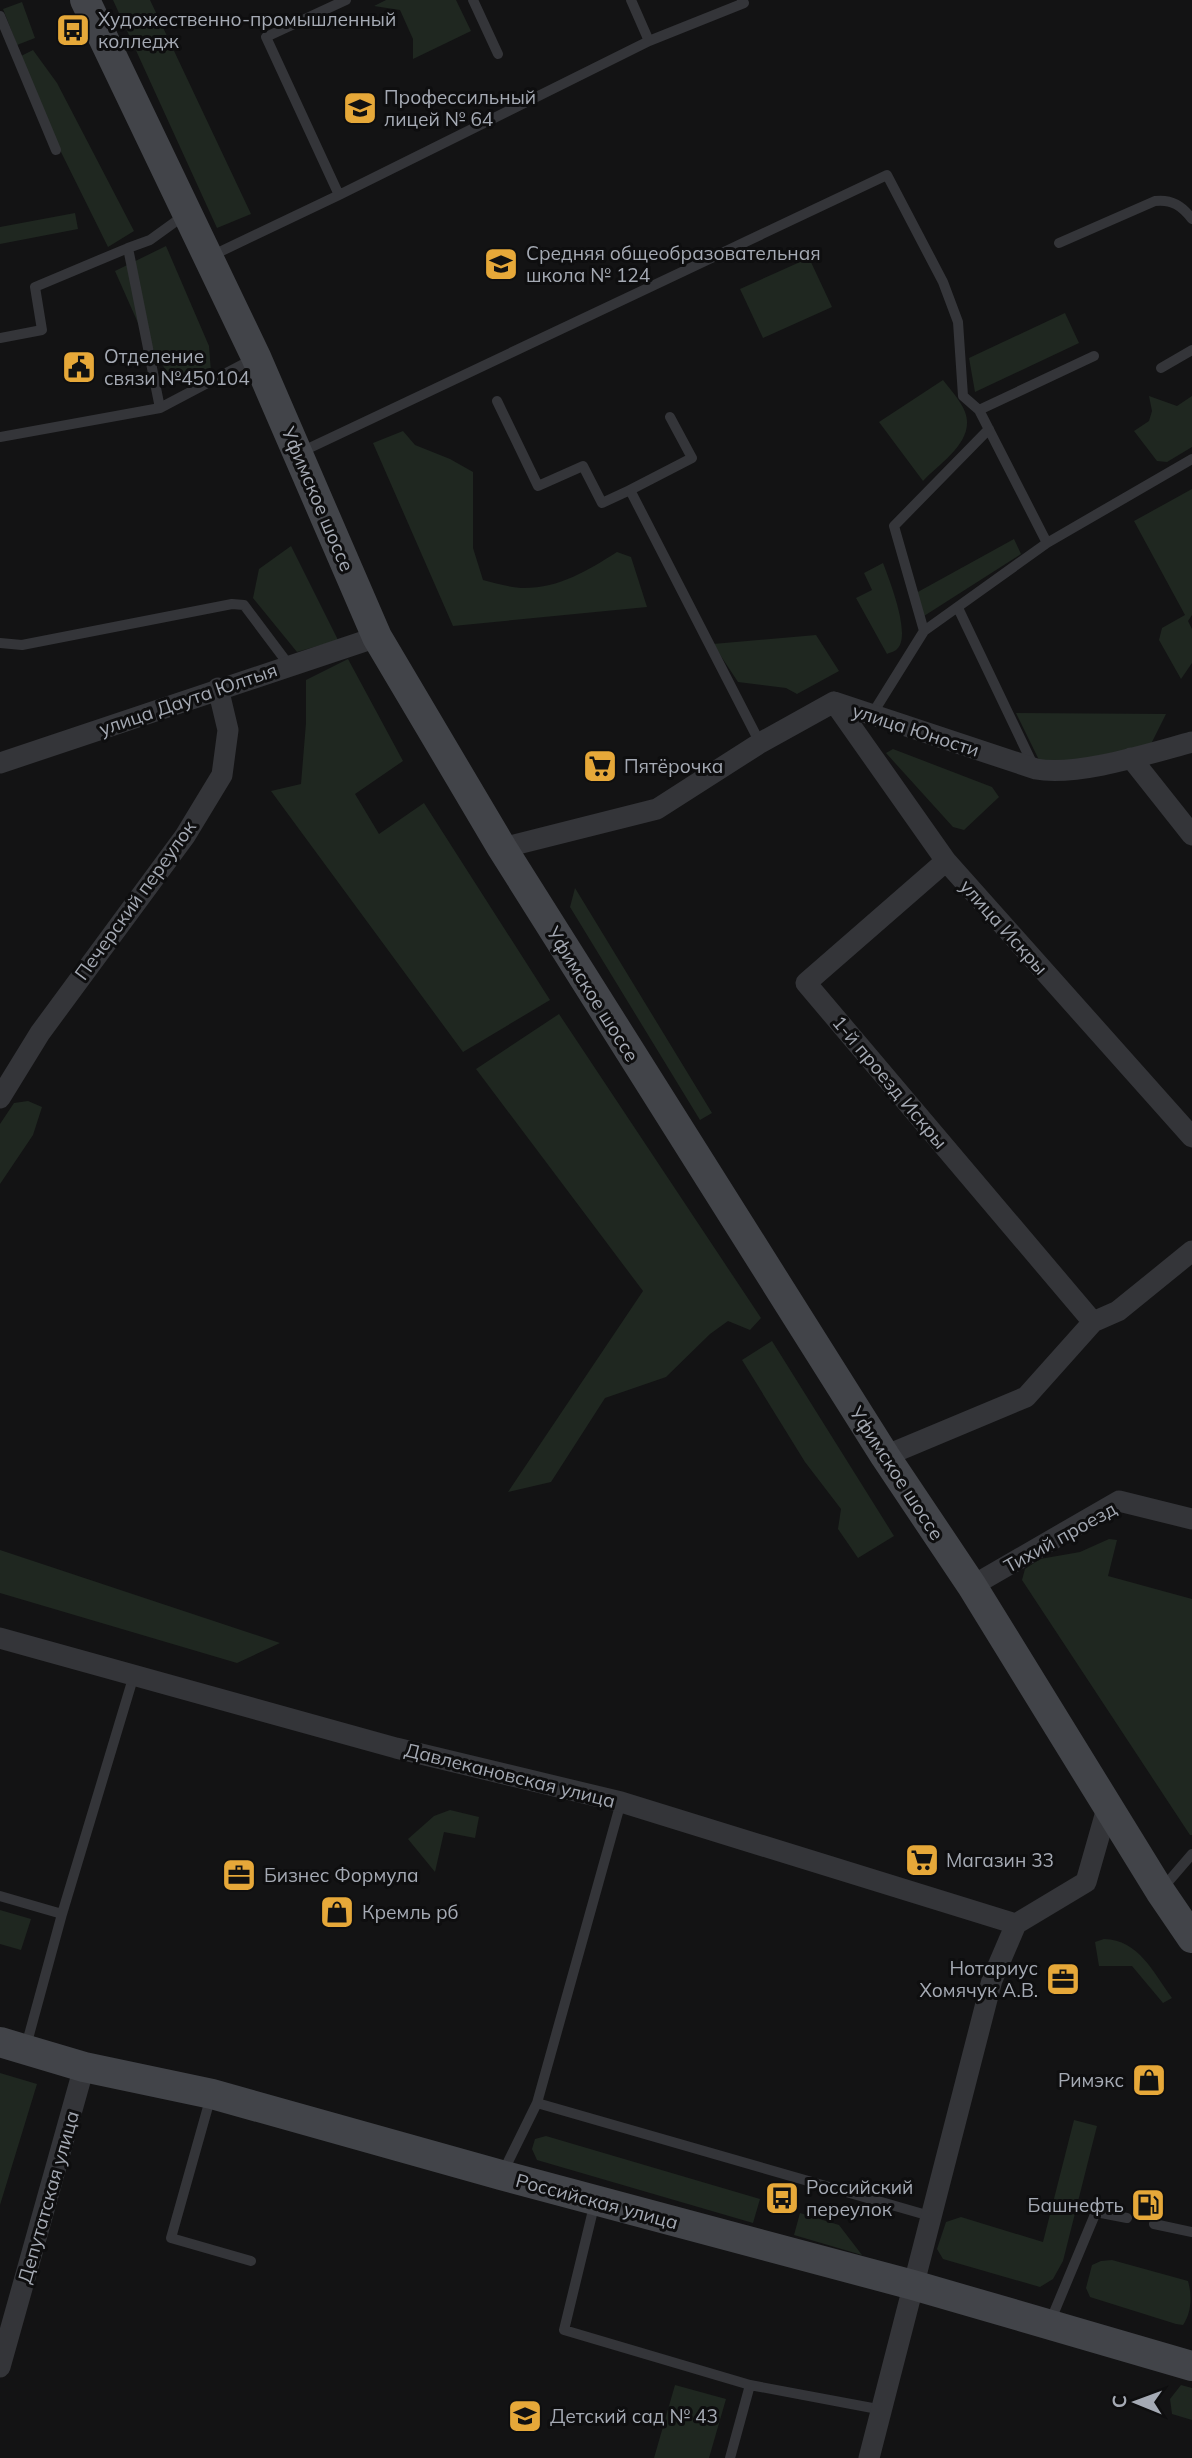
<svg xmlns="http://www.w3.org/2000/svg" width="1192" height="2458" font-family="Mulish,sans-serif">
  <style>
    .green { fill: #1f2720 }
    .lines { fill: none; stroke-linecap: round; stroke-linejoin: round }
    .service { stroke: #343539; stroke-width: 10 }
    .minor { stroke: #343539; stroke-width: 21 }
    .secondary { stroke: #424449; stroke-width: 30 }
    .labels { text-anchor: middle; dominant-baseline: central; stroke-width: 6; stroke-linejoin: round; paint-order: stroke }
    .poi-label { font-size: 19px; fill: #a5aab4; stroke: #0e0e0f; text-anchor: start }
    .street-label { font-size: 19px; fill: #a5aab4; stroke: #0e0e0f }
  </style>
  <rect width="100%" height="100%" fill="#131314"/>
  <path class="green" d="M 113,0 L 150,0 L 251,214 L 217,228 Z
    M 386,0 L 456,0 L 471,31 L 413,59 L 413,39 L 400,10 L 374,6 Z
    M 22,2 L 35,38 L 17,45 L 3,9 Z
    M 33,50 L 57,83 L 134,231 L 108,247 L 59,148 L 21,56 Z
    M 75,213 L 78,229 L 0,244 L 0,227 Z
    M 166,246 L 209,346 L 211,372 L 188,381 L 166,371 L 138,323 L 115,271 Z
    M 809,258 L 832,307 L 763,338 L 740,289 Z
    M 1065,313 L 1079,343 L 975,392 L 969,358 Z
    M 943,380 C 950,389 961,401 965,412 C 976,441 940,463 923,481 L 879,422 Z
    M 1149,396 L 1177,406 L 1192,396 L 1192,447 L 1167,462 L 1157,461 L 1134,431 L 1149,421 L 1152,411 Z
    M 403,431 L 415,445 L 450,459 L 473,472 L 473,548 L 483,580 C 495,583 508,587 521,588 C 558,589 587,571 617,552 L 631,557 L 647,607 L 453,626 L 373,443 Z
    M 1192,489 L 1192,615 L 1188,621 L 1192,629 L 1192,663 L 1181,679 L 1159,640 L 1162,628 L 1185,615 L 1134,521 Z
    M 1014,539 L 1021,554 L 924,616 L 916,593 Z
    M 291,546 L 338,640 L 297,652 L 253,598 L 259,569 Z
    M 883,563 C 889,579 912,636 897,649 C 896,651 889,653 887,654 L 856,598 L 872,590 L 864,573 Z
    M 816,635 L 839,671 L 797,694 L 786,688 L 738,682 L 713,644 Z
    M 348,659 L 403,761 L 355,794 L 379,834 L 424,803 L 550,1000 L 463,1052 L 271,791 L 301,784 L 306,723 L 306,680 Z
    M 1016,713 L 1166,714 L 1150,746 L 1070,761 L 1039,760 Z
    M 893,749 L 992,787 L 999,797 L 964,830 L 953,827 L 886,753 Z
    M 575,888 L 712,1113 L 700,1120 L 570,907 Z
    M 559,1014 L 761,1318 L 750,1330 L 728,1321 L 710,1334 L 666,1377 L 605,1398 L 551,1482 L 508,1492 L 643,1291 L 476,1069 Z
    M 28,1101 L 42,1107 L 33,1135 L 0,1184 L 0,1124 L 14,1103 Z
    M 772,1341 L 894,1536 L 858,1558 L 838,1529 L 841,1509 L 805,1462 L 742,1360 Z
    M 1109,1539 L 1117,1540 L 1108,1576 L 1192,1599 L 1192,1835 L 1190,1835 L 1022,1580 L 1025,1569 L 1040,1559 L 1080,1552 Z
    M 0,1550 L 280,1643 L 237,1663 L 0,1593 Z
    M 450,1810 L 479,1817 L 475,1838 L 444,1832 L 435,1872 L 408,1839 L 434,1816 Z
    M 0,1910 L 31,1919 L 21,1950 L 0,1944 Z
    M 1104,1939 C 1139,1940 1153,1972 1172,1998 L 1163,2003 L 1132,1966 L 1099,1966 L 1095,1942 Z
    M 0,2073 L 37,2084 L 0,2205 Z
    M 1074,2120 L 1097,2126 L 1063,2261 L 1053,2279 L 1040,2287 L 943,2259 L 937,2249 L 946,2222 L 961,2217 L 1043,2242 Z
    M 546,2136 L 760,2199 L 753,2223 L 537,2160 L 532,2149 L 535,2139 Z
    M 800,2213 L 839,2225 L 862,2255 L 794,2235 Z
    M 1112,2260 L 1188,2281 C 1192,2295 1192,2312 1183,2325 L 1176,2324 L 1090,2297 L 1086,2288 L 1092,2265 L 1101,2261 Z
    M 675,2385 L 726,2399 L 709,2458 L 654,2458 Z
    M 1181,2385 L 1192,2388 L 1192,2420 L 1172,2414 L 1170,2399 Z"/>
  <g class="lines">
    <path class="service" d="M 473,0 L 498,54
      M 631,0 L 649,41
      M 0,16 L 56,150
      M 339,195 L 266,37 L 346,0
      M 1059,243 L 1155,201 C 1172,199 1182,206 1192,219
      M 209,257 L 339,195 L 649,41 L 744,3 L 742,0
      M 0,338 L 42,330 L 35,287 L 128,248
      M 1161,368 L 1192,350
      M 497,401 L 538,486 L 583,466 L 602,503 L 630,490 L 760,743
      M 160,408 L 128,248 L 150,240 L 186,214
      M 979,410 L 1094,356
      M 0,437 L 160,408 L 255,358
      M 301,452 L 887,175 L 943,282 L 958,322 L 963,396 L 979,410 L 1047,543
      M 630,490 L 692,458 L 670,417
      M 958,608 L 1034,767
      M 924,631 L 894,526 L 989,429
      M 0,643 L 22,645 L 232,604 L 244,605 L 289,665
      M 871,716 L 924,631 L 1047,543 L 1192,459
      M 1162,1889 L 1192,1854
      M 0,1896 L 62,1914
      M 26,2046 L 62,1914 L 134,1675
      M 211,2096 L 171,2238 L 251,2261
      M 537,2103 L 930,2216
      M 503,2172 L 537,2103 L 621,1802
      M 595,2202 L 564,2330 L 750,2385
      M 1154,2224 L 1192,2232
      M 1050,2322 L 1096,2212 L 1127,2218
      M 730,2458 L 750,2385 L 883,2410"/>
    <path class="minor" d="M 834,702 L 946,861 L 1192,1137
      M 1131,758 L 1192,835
      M 0,763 L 377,637
      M 502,848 L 657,809 L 760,743 L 834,702 L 1036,769 C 1076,777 1151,753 1192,742
      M 946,861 L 806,983 L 1093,1322
      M 0,1098 L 40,1033 L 185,836 L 222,775 L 228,730 L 218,688
      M 885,1456 L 1026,1397 L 1093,1322 L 1118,1311 L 1192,1251
      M 972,1586 L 1119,1501 L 1192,1519
      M 0,1638 L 396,1748 L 621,1802 L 1016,1924
      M 0,2367 L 84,2067
      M 869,2458 L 992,1980 L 1016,1924 L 1086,1882 L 1108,1805"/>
    <path class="secondary" d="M 85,0 L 256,357 L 377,637 L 502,848 L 885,1456 L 972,1586 L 1160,1891 L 1192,1938
      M 0,2042 L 84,2067 L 212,2094 L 501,2175 L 913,2285 L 1192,2366"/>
  </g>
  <defs>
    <g id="bus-square" transform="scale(1.75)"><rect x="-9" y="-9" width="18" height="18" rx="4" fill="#e6a839" stroke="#0e0e0f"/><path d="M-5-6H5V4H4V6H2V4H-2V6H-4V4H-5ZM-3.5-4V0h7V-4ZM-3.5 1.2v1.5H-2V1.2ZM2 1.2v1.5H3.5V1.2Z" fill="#111"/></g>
    <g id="university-square" transform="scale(1.75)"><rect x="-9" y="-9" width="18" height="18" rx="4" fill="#e6a839" stroke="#0e0e0f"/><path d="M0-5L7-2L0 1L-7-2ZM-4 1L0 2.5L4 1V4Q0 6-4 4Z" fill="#111"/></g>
    <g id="school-square" transform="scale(1.75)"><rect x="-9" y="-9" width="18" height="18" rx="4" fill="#e6a839" stroke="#0e0e0f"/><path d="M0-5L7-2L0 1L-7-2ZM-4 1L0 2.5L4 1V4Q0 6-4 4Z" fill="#111"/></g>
    <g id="civic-square" transform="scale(1.75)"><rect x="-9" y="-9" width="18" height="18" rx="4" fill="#e6a839" stroke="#0e0e0f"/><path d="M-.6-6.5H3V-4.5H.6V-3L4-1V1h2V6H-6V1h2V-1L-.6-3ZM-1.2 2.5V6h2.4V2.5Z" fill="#111"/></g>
    <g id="supermarket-square" transform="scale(1.75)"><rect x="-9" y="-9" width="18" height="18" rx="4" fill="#e6a839" stroke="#0e0e0f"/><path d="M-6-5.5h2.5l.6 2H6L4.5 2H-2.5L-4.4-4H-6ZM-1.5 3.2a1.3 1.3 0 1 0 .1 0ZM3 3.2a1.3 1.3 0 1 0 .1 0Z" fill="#111"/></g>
    <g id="office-square" transform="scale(1.75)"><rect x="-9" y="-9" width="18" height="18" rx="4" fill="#e6a839" stroke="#0e0e0f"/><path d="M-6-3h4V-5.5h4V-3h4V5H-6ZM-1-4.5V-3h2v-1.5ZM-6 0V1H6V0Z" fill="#111"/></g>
    <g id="shop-square" transform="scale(1.75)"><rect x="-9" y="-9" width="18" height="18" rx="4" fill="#e6a839" stroke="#0e0e0f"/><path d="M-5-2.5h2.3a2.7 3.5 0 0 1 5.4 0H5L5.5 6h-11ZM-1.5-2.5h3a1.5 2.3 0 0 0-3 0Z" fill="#111"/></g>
    <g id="fuel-square" transform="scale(1.75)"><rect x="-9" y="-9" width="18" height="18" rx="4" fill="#e6a839" stroke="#0e0e0f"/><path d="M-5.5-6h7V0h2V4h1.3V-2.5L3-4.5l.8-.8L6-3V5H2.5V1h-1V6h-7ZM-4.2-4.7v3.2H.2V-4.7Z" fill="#111"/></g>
  </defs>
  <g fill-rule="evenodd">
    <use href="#bus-square" x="73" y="30"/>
    <use href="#university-square" x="360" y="108"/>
    <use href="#school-square" x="501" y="264"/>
    <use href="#civic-square" x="79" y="367"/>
    <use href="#supermarket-square" x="600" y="766"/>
    <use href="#supermarket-square" x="922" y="1860"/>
    <use href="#office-square" x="239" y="1875"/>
    <use href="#shop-square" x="337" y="1912"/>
    <use href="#office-square" x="1063" y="1979"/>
    <use href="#shop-square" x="1149" y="2080"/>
    <use href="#bus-square" x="782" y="2198"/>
    <use href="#fuel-square" x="1148" y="2205"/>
    <use href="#school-square" x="525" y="2416"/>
  </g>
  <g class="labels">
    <g class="poi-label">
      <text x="98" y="19">Художественно-промышленный<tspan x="98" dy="22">колледж</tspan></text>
      <text x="384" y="97">Профессильный<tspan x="384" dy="22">лицей № 64</tspan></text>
      <text x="526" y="253">Средняя общеобразовательная<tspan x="526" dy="22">школа № 124</tspan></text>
      <text x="104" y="356">Отделение<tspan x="104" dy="22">связи №450104</tspan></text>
      <text x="624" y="766">Пятёрочка</text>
      <text x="946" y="1860">Магазин 33</text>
      <text x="264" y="1875">Бизнес Формула</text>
      <text x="362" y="1912">Кремль рб</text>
      <text x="1038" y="1968" text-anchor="end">Нотариус<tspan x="1038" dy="22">Хомячук А.В.</tspan></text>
      <text x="1124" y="2080" text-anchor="end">Римэкс</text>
      <text x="806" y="2187">Российский<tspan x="806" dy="22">переулок</tspan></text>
      <text x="1124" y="2205" text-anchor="end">Башнефть</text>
      <text x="550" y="2416">Детский сад № 43</text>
    </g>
    <g class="street-label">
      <text transform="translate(318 499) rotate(67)">Уфимское шоссе</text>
      <text transform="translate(188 699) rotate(-19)">улица Даута Юлтыя</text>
      <text transform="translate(916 730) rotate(18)">улица Юности</text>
      <text transform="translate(135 900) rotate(-54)">Печерский переулок</text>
      <text transform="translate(1004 927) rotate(48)">улица Искры</text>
      <text transform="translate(593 994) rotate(58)">Уфимское шоссе</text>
      <text transform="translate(890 1082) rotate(50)">1-й проезд Искры</text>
      <text transform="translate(897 1473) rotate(57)">Уфимское шоссе</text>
      <text transform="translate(1060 1537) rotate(-29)">Тихий проезд</text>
      <text transform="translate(510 1775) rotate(14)">Давлекановская улица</text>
      <text transform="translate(48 2197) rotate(-74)">Депутатская улица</text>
      <text transform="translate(597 2201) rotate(15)">Российская улица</text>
    </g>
  </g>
  <g transform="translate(1136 2402) rotate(271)" stroke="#0e0e0f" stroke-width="5" paint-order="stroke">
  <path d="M0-5L12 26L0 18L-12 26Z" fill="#a5aab4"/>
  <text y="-10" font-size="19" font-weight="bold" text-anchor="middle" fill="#a5aab4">С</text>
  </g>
</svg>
